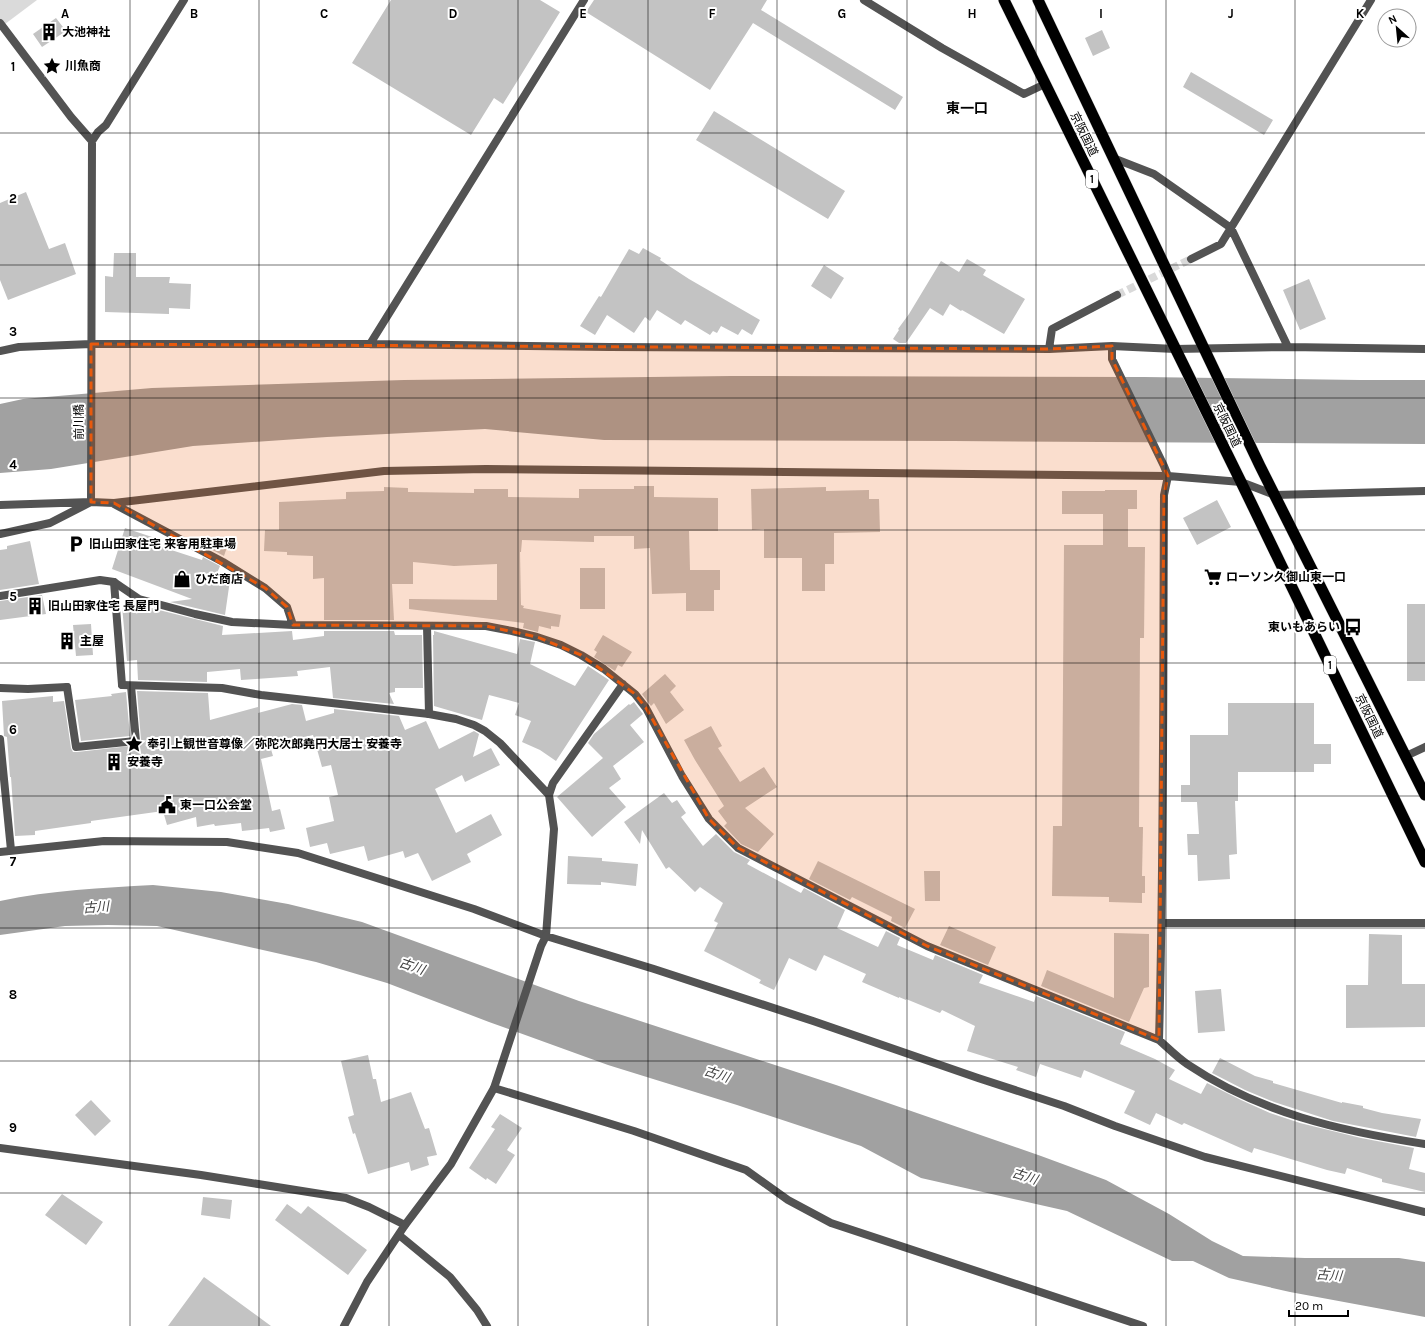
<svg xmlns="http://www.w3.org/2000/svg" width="1425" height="1326" font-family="Karla,'Noto Sans JP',sans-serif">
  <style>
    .green { fill: #dadada }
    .water { fill: #a1a1a1 }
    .building { fill: #c3c3c3 }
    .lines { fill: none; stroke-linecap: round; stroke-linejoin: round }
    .minor-tunnel { stroke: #d9d9d9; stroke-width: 8; stroke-dasharray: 8 4; stroke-linecap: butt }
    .trunk-casing { stroke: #dbdbdb; stroke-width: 12 }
    .service { stroke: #535353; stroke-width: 8 }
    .minor { stroke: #535353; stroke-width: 8 }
    .tertiary { stroke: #535353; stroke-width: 8 }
    .trunk { stroke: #000; stroke-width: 11 }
    .marked { fill: #e8590c; fill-opacity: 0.2; stroke: #e8590c; stroke-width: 3; stroke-dasharray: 8 5; stroke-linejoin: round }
    .grid { fill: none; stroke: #000; stroke-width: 1; stroke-opacity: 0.55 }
    .labels { text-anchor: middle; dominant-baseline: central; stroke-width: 4; stroke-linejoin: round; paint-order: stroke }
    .shield { fill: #fff; stroke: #4c4c4c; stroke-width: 1 }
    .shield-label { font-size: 11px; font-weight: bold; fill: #000 }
    .poi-label { font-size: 12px; font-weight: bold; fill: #000; stroke: #fff; text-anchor: start }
    .street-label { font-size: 12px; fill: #000; stroke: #fff }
    .water-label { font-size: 13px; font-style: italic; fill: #424242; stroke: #fff }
    .quarter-label { font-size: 14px; font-weight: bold; fill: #000; stroke: #fff }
    .grid-label { font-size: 13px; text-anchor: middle; font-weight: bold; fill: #000; stroke: #fff; stroke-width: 4; stroke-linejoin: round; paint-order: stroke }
  </style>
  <rect width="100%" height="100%" fill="#fff"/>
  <path class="green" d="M 0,0 L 37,0 L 5,24 L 0,18 Z"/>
  <path class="water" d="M 731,376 L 1144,377 L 1360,380 L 1425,380 L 1425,444 L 953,441 L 604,440 L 485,429 L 327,437 L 193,446 L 51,469 L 0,473 L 0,404 L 23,399 L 152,388 L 404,380 Z
    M 153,885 L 221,892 L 288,904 L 362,922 L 579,1001 L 836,1085 L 1041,1156 L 1106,1180 L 1169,1214 L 1212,1241 L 1243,1256 L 1305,1258 L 1399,1258 L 1425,1262 L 1425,1317 L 1290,1292 L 1229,1278 L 1193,1261 L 1172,1261 L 1067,1211 L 921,1178 L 861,1146 L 737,1105 L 608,1065 L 489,1022 L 387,983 L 316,962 L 157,926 L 108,925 L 65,926 L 0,935 L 0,901 C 51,890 102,888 153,885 Z"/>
  <path class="building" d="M 391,0 L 540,0 L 560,12 L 503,104 L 494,98 L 471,135 L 352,63 Z
    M 594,0 L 767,0 L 761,10 L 903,97 L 895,110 L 753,23 L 710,90 L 586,12 Z
    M 56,18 L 66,31 L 42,47 L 33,34 Z
    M 1102,30 L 1110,48 L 1093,56 L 1085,38 Z
    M 1191,72 L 1273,120 L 1264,135 L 1183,87 Z
    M 714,111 L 845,191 L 828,219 L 696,140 Z
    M 26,192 L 49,249 L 65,243 L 76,274 L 8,300 L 0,280 L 0,203 Z
    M 643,248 L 661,258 L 660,260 L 689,279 L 760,320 L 752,335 L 742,329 L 738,335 L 721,326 L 717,333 L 713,331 L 710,335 L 685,320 L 681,325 L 657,310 L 650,321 L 645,317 L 634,333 L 607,315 L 595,335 L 580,326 L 599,296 L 601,297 L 629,249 L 639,254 Z
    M 114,253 L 136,253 L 136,277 L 170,277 L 169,283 L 191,284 L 190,309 L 169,308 L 169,314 L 105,312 L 105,276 L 113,277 Z
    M 967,259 L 986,270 L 983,275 L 1025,299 L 1004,334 L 962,310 L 961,311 L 950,304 L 943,316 L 930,308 L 906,343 L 899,343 L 893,339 L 899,330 L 898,329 L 909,314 L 941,261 L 959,272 Z
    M 824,265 L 844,278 L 831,299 L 811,286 Z
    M 1309,279 L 1326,319 L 1300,330 L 1283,290 Z
    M 634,486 L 654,486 L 654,497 L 718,498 L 718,531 L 689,531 L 690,570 L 720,570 L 720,590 L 714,590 L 714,611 L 686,611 L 686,593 L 652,594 L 650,548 L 634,549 L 634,536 L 594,536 L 594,542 L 522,540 L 521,552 L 520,552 L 521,605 L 524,606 L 523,608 L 561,615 L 559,627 L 551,626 L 551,629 L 539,626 L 538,632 L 523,628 L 524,623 L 409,609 L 409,599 L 497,600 L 497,564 L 454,566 L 413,562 L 413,584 L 392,584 L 394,620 L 324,620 L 324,578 L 313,579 L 313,556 L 287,555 L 287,552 L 264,551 L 265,530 L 279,530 L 279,502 L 346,499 L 346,492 L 384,491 L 384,487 L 408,488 L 408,492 L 474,493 L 474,489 L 508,489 L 508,497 L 579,498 L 579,489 L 634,489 Z
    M 826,487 L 826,491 L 869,490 L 869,499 L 879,499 L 880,532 L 834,533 L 834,564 L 825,564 L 825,591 L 802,591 L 802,558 L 764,558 L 764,529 L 752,530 L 751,489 Z
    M 1105,490 L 1137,490 L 1137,509 L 1128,509 L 1128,547 L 1145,547 L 1144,638 L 1140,638 L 1139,827 L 1143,827 L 1142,876 L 1145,876 L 1145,893 L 1142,893 L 1142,903 L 1109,902 L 1109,897 L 1052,896 L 1053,826 L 1062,826 L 1064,545 L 1103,545 L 1103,514 L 1062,514 L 1062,491 L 1105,491 Z
    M 1217,500 L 1231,527 L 1197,545 L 1183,518 Z
    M 125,528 L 155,538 L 153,544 L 202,560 L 203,557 L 220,566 L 215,578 L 230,580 L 225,615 L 170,602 L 192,599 L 112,569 Z
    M 210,540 L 227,547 L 224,556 L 207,547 Z
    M 30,541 L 39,584 L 0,590 L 0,550 L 7,549 L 7,546 Z
    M 580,568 L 605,568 L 605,609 L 580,609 Z
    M 42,595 L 46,614 L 0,620 L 0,601 Z
    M 1407,604 L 1425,604 L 1425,681 L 1407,681 Z
    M 139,605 L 223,626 L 222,635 L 292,631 L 293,640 L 324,636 L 324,631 L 394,631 L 395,635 L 422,635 L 423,688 L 395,688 L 395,692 L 389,693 L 394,704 L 333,698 L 330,667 L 297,671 L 298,676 L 256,679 L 241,680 L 240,669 L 207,672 L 207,682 L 138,680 L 137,660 L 127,661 L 122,606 Z
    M 91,624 L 93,655 L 76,656 L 73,625 Z
    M 434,631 L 517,654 L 520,639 L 535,642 L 530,664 L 575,686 L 588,666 L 609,680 L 556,761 L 540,750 L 522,742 L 531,721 L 515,715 L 519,703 L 489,695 L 482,720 L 434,706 L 433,635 L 434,635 Z
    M 603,635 L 632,652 L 622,667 L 618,665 L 615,671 L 594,657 L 597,652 L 594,650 Z
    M 665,674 L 676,686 L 670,692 L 684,710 L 666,724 L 654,703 L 651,706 L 642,694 Z
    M 137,691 L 208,693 L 210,720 L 258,707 L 258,713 L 292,704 L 302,705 L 306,721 L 334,713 L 334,709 L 399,716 L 405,730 L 426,721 L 439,749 L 474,731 L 479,734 L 473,757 L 491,748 L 500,765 L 465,782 L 462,775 L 435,789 L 456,833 L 491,814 L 502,835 L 467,854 L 471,862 L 432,881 L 418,853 L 405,858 L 403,851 L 368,861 L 364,846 L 330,854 L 327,843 L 310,847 L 306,828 L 334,821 L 329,797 L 338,795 L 331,765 L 322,767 L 313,735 L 270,746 L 273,756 L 261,759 L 272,811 L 280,809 L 285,829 L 270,832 L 269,828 L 242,831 L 241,823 L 215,826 L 214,824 L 197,827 L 196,817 L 167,825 L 163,811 L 91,821 L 91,823 L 35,831 L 35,835 L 15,836 L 11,777 L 10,777 L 7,737 L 4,736 L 2,701 L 53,696 L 53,702 L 64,701 L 71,748 L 73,752 L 77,752 L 139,745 L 141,740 Z
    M 126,692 L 130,736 L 81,741 L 75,700 L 112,696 L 111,694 Z
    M 634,702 L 643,714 L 630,725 L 644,742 L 613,766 L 621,779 L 609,788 L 626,807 L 592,837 L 557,797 L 603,758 L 588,743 L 594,734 L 629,704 L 630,705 Z
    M 1228,703 L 1314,703 L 1314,744 L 1331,744 L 1331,764 L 1314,764 L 1314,772 L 1238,772 L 1238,801 L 1235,801 L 1237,854 L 1229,855 L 1230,879 L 1198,881 L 1197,855 L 1188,855 L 1187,834 L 1199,834 L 1197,802 L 1181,802 L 1181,785 L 1190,785 L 1190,735 L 1228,735 Z
    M 711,726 L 722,746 L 718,748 L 740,782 L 764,767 L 777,787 L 745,808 L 774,834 L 758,852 L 741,844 L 724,826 L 727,823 L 718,811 L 724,806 L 695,760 L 684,740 Z
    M 664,793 L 672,803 L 677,800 L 686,813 L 681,817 L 703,846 L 716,834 L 734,852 L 750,860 L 747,864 L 801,893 L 804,888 L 845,910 L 837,928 L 878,947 L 886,931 L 900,938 L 897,945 L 933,960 L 935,955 L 983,975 L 979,983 L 1034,1002 L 1036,996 L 1125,1032 L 1120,1044 L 1155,1059 L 1175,1070 L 1169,1079 L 1201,1094 L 1207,1083 L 1241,1100 L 1270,1113 L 1300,1123 L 1361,1138 L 1414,1148 L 1409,1169 L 1425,1173 L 1425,1192 L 1382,1182 L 1382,1179 L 1347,1168 L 1345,1174 L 1327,1170 L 1254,1148 L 1252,1153 L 1184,1123 L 1182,1125 L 1156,1113 L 1150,1125 L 1124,1113 L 1135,1091 L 1084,1070 L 1081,1078 L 1040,1064 L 1036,1077 L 1016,1070 L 1018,1067 L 967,1051 L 975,1026 L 942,1010 L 940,1013 L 906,999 L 906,1000 L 899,997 L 899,998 L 862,982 L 866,974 L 824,955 L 816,971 L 789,958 L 774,990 L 759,983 L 761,980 L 704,951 L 718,923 L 714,921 L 723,903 L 700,887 L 695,892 L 669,867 L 666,869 L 642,830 L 640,844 L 624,822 Z
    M 568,856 L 602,858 L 602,861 L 638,864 L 636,886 L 601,882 L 601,885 L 567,884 Z
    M 818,861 L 915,909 L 905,928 L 891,921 L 892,917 L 852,897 L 850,900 L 809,879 Z
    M 924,871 L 940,871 L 940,901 L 925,901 Z
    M 949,926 L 996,947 L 988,965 L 940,945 Z
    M 1114,933 L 1149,934 L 1149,987 L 1144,988 L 1129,1022 L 1041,986 L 1047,970 L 1114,998 Z
    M 1369,934 L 1402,935 L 1402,984 L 1425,984 L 1425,1027 L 1346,1028 L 1346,985 L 1368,985 Z
    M 1221,989 L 1225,1031 L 1198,1033 L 1195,991 Z
    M 368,1055 L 373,1079 L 376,1079 L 381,1102 L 411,1092 L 425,1129 L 429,1128 L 437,1155 L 427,1157 L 429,1165 L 411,1171 L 409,1162 L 368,1174 L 355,1133 L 353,1134 L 348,1117 L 354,1115 L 341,1061 Z
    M 1220,1058 L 1255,1076 L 1273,1081 L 1273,1083 L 1342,1103 L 1342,1102 L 1363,1106 L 1363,1108 L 1382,1113 L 1421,1119 L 1416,1137 L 1333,1121 L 1274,1102 L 1245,1090 L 1212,1073 Z
    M 91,1100 L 111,1121 L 95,1136 L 75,1115 Z
    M 500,1114 L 522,1128 L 507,1150 L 515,1155 L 496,1184 L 487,1178 L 486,1180 L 469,1168 L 495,1129 L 491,1127 Z
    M 62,1194 L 103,1222 L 86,1245 L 45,1215 Z
    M 203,1197 L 232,1200 L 230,1219 L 201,1215 Z
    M 287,1204 L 301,1214 L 308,1206 L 367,1250 L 348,1275 L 275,1220 Z
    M 204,1277 L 271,1326 L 168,1326 Z"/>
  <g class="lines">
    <path class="minor-tunnel" d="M 1117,295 L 1191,259"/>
    <g class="trunk-casing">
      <path id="trunk" d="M 1004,0 L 1241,482 L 1425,862
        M 1038,0 L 1260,466 L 1425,795"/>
    </g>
    <path class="service" d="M 114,582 L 122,685
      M 427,626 L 429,714
      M 67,687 L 76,747 L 136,741 L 131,686
      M 0,739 L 11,850"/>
    <path class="minor" d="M 864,0 L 942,48 L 1024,94 L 1045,84
      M 0,23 L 71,117 L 92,141 L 91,502
      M 92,141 L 98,132 L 106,125 L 184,0
      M 1113,158 L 1154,174 L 1231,228 L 1288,347
      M 1191,259 L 1221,244 L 1371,0
      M 370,344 L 584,0
      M 1112,346 L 1112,359 L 1164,466 L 1168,476 L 1164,495 C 1163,677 1164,859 1159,1040
      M 1049,349 L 1052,329 L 1117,295
      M 0,351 L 19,347 L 91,344 L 370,344 L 609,347 L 1049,349 L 1112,346 L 1175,349 L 1288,347 L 1425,349
      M 114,504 L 223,562 L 265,588 L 287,607 L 293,625
      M 0,505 L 91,502 L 114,503 L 384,471 L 486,469 L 1168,476 L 1241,482 L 1275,495 L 1425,491
      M 0,534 L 50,523 L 89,503
      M 0,596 L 100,580 L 114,582 L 139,599 L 195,614 L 232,622 L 293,625 L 486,626 L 512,631 L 537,637 L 561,645 L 581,655 L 604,669 L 635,694 L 646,708 L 682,776 L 709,819 L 738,848 L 927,946 L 1159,1040 C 1168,1048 1177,1057 1187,1064 C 1260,1113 1340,1131 1425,1144
      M 122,685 L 222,688 L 261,695 L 429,714 L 456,719 L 474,725 L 485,731 L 500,743 L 549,795 L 554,829 L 546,936
      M 0,688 L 28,689 L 67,687
      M 1406,756 L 1425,747
      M 549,795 L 553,783 L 623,684
      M 0,852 L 104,841 L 227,842 L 298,853 L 474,909 L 546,936 L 654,969 L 813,1021 L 978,1078 L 1064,1106 L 1115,1126 L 1205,1157 L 1425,1212
      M 1162,923 L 1425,923
      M 494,1088 L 634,1131 L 746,1170 L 788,1200 L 831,1223 L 1143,1326
      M 0,1148 L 201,1175 L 346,1198 L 369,1207 L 405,1225"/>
    <path class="tertiary" d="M 399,1235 L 450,1277 L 477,1310 L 487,1326
      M 344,1326 L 367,1282 L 405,1225 L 451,1164 L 494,1088 L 541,946 L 546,936"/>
    <use href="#trunk" class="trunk"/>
  </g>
  <path class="marked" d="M 91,344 L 1049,349 L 1112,346 L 1112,359 L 1168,476 L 1164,495 L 1159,1040 L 927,946 L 738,848 L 709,819 L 646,708 L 635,694 L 581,655 L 537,637 L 486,626 L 293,625 L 287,607 L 265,588 L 114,503 L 91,502 Z"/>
  <path class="grid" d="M 130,0 L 130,1326M 259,0 L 259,1326M 389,0 L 389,1326M 518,0 L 518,1326M 648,0 L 648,1326M 777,0 L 777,1326M 907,0 L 907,1326M 1036,0 L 1036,1326M 1166,0 L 1166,1326M 1295,0 L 1295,1326M 0,133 L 1425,133M 0,265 L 1425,265M 0,398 L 1425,398M 0,530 L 1425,530M 0,663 L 1425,663M 0,796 L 1425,796M 0,928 L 1425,928M 0,1061 L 1425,1061M 0,1193 L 1425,1193"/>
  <defs>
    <g id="building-bare" transform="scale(1.38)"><path d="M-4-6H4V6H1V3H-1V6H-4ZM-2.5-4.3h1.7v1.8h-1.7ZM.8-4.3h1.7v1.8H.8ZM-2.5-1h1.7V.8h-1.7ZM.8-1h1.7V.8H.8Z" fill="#000" stroke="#fff" stroke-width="2.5" paint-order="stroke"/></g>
    <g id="sight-bare" transform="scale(1.38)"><path d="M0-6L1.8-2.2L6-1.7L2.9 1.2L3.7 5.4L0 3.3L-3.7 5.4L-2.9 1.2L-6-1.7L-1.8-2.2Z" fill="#000" stroke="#fff" stroke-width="2.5" paint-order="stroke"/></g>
    <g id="parking-bare" transform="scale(1.38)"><path d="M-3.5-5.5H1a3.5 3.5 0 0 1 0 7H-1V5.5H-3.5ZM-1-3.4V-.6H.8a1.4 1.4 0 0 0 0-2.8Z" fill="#000" stroke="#fff" stroke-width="2.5" paint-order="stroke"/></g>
    <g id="supermarket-bare" transform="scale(1.38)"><path d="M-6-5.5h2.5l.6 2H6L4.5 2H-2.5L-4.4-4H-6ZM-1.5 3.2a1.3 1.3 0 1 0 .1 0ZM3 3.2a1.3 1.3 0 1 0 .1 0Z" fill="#000" stroke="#fff" stroke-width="2.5" paint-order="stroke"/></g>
    <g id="shop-bare" transform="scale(1.38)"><path d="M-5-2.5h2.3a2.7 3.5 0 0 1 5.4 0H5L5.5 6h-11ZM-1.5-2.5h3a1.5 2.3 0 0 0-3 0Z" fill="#000" stroke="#fff" stroke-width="2.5" paint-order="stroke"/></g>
    <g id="bus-bare" transform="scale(1.38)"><path d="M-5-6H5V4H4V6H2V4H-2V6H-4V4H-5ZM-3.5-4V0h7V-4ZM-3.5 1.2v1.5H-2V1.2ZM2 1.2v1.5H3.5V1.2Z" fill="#000" stroke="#fff" stroke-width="2.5" paint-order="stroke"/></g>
    <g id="civic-bare" transform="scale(1.38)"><path d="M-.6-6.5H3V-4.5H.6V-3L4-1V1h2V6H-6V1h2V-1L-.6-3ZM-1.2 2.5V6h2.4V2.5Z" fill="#000" stroke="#fff" stroke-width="2.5" paint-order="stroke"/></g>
  </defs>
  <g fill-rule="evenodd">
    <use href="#building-bare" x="49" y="32"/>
    <use href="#sight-bare" x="52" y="66"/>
    <use href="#parking-bare" x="76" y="544"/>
    <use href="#supermarket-bare" x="1213" y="577"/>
    <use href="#shop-bare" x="182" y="579"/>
    <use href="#building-bare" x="35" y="606"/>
    <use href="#bus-bare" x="1353" y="627"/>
    <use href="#building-bare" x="67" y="641"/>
    <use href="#sight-bare" x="134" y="744"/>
    <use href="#building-bare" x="114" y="762"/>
    <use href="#civic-bare" x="167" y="805"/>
  </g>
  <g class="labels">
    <g class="shield">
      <rect x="1086" y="170" width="12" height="18" rx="3"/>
      <rect x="1324" y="656" width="12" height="18" rx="3"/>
    </g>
    <g class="shield-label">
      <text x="1092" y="179">1</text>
      <text x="1330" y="665">1</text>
    </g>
    <g class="poi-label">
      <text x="62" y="32">大池神社</text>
      <text x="65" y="66">川魚商</text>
      <text x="89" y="544">旧山田家住宅 来客用駐車場</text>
      <text x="1226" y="577">ローソン久御山東一口</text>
      <text x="195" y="579">ひだ商店</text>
      <text x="48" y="606">旧山田家住宅 長屋門</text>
      <text x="1340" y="627" text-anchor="end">東いもあらい</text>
      <text x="80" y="641">主屋</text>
      <text x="147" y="744">奉引上観世音尊像／弥陀次郎堯円大居士 安養寺</text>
      <text x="127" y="762">安養寺</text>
      <text x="180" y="805">東一口公会堂</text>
    </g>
    <g class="street-label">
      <text transform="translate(1084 134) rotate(64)">京阪国道</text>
      <text transform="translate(79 422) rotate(-90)">前川橋</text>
      <text transform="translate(1227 425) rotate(64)">京阪国道</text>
      <text transform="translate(1369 716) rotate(64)">京阪国道</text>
    </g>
    <g class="water-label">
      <text transform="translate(96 907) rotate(-4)">古川</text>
      <text transform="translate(412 966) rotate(19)">古川</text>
      <text transform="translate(717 1074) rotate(18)">古川</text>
      <text transform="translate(1025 1176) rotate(18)">古川</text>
      <text transform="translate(1329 1275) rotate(4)">古川</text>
    </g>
    <g class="quarter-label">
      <text x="967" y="108">東一口</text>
    </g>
  </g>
  <g class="grid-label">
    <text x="65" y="18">A</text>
    <text x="194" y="18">B</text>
    <text x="324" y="18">C</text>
    <text x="453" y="18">D</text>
    <text x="583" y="18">E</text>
    <text x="712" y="18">F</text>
    <text x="842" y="18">G</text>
    <text x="972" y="18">H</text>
    <text x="1101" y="18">I</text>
    <text x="1231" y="18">J</text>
    <text x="1360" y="18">K</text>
    <text x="13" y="71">1</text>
    <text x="13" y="203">2</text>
    <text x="13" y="336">3</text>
    <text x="13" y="469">4</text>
    <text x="13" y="601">5</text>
    <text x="13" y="734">6</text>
    <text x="13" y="866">7</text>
    <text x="13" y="999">8</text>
    <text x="13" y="1132">9</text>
  </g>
  <g transform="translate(1397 28) rotate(333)"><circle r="19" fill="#ffffff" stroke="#999999"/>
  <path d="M0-3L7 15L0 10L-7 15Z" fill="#000000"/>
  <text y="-6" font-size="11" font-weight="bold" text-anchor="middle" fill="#000000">N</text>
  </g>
  <path d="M1289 1310v6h59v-6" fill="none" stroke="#000000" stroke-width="2"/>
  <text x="1295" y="1310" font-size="12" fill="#000000" stroke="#ffffff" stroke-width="3" paint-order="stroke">20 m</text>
</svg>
